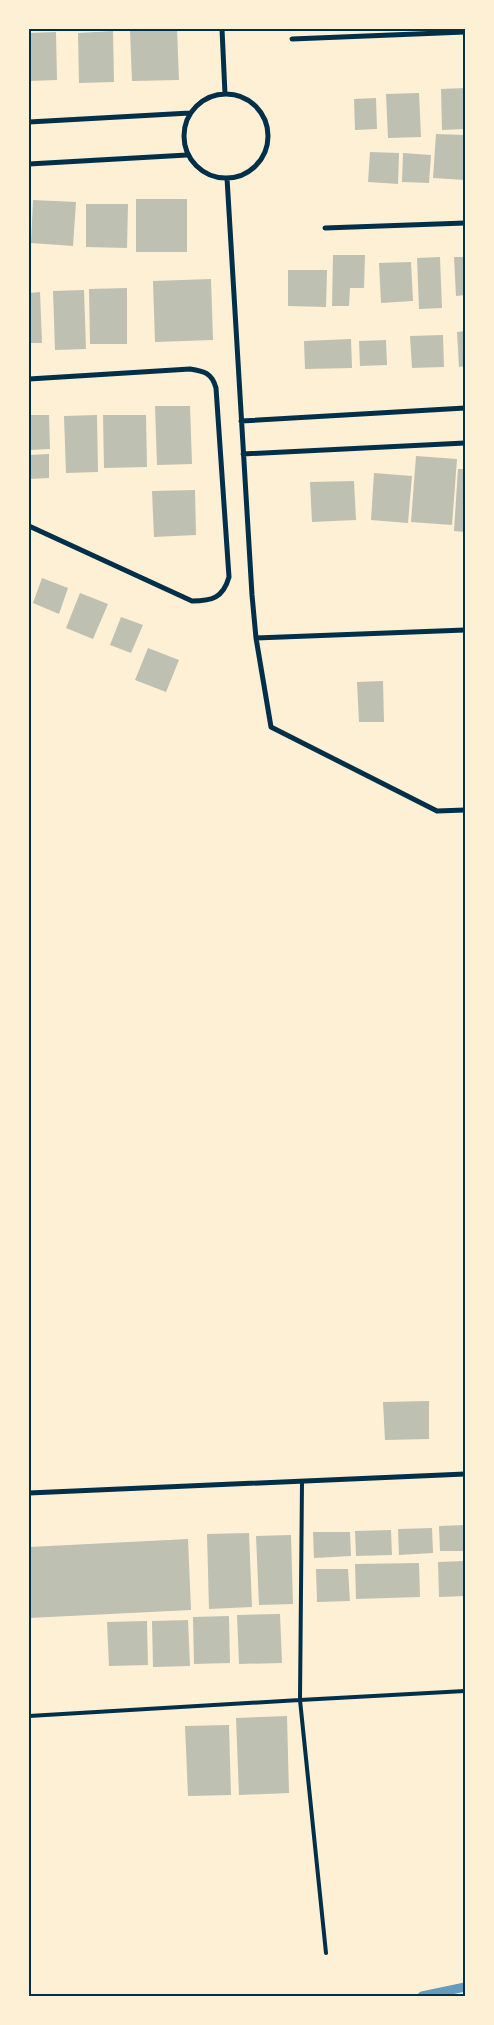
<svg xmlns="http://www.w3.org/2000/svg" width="494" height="2025" font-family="Rubik,sans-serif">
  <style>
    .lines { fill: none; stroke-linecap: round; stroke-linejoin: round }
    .stream { stroke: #669bbc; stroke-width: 9 }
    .building { fill: #bec0b2 }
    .service { stroke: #003049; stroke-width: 4 }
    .minor { stroke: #003049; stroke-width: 5 }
    .neatline { fill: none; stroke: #003049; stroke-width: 2 }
  </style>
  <rect width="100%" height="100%" fill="#fdf0d5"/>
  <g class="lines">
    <path class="stream" d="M 422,1996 L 465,1987"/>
  </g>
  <path class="building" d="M 177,29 L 179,80 L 132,81 L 130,30 Z
    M 113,31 L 114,82 L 79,83 L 78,33 Z
    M 56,32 L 57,80 L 29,81 L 29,33 Z
    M 465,88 L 465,129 L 442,130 L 441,89 Z
    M 419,93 L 421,137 L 388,138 L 386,94 Z
    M 376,98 L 377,129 L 355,130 L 354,99 Z
    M 436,134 L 465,135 L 465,180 L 433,178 Z
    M 370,152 L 399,153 L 398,184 L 368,182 Z
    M 403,153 L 431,155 L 429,183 L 402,182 Z
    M 136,199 L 187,199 L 187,252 L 136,252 Z
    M 33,200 L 76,202 L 73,246 L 31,243 Z
    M 86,204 L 128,204 L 127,248 L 86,247 Z
    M 333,255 L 365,255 L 364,288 L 350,288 L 349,306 L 332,306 Z
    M 440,257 L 442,308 L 419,309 L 417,258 Z
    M 454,257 L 465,257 L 465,295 L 456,296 Z
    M 411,262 L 413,301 L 381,303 L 379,263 Z
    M 288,270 L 327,270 L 326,307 L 288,306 Z
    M 211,279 L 213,340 L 155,342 L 153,281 Z
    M 127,288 L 127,344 L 90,344 L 89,289 Z
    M 84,290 L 86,349 L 55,350 L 53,291 Z
    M 40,292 L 42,343 L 29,343 L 29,293 Z
    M 465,331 L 465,366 L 459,367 L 457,332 Z
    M 443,335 L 444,367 L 412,368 L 410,336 Z
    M 351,339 L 352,368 L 305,369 L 304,341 Z
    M 386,340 L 387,365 L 360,366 L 359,341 Z
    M 155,406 L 190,406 L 192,464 L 157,465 Z
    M 29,415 L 49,415 L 50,449 L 29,450 Z
    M 97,415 L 98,472 L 66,473 L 64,416 Z
    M 103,415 L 146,415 L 147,467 L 104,468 Z
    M 49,454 L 49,478 L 29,479 L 29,455 Z
    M 416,456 L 457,459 L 452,525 L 411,522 Z
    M 458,469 L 465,469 L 465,532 L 454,531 Z
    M 374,473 L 412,476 L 408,523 L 371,520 Z
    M 354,481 L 356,520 L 312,522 L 310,482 Z
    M 195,490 L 196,535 L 154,537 L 152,491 Z
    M 42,578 L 68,588 L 59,614 L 33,603 Z
    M 80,593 L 108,604 L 93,639 L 66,628 Z
    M 121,617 L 143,625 L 131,653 L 110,645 Z
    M 148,648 L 179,660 L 166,692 L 135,680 Z
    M 383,681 L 384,722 L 359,722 L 357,682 Z
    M 429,1401 L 429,1439 L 385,1440 L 383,1402 Z
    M 465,1525 L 465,1551 L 440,1551 L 439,1526 Z
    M 432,1528 L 433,1553 L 399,1555 L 398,1529 Z
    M 391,1530 L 392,1555 L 356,1556 L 355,1531 Z
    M 313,1532 L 350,1532 L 351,1556 L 314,1558 Z
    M 249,1533 L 252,1607 L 209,1609 L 207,1534 Z
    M 291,1535 L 293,1604 L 259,1605 L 256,1536 Z
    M 188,1539 L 191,1610 L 29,1618 L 29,1547 Z
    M 465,1561 L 465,1596 L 439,1597 L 438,1562 Z
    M 419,1563 L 420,1597 L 356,1599 L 355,1564 Z
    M 316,1569 L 348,1569 L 350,1601 L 317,1602 Z
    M 280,1614 L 282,1663 L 239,1664 L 237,1615 Z
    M 229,1616 L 230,1663 L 194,1664 L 193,1617 Z
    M 188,1620 L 190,1666 L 153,1667 L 152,1621 Z
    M 147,1621 L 148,1665 L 109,1666 L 107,1622 Z
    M 287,1716 L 289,1793 L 239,1795 L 236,1718 Z
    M 229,1725 L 231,1795 L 188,1796 L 185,1726 Z"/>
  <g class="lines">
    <path class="service" d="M 29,1716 L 300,1700 L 302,1482
      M 326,1953 L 300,1700 L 465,1691"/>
    <path class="minor" d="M 222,29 L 225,94
      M 292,39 L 465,32
      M184 136a42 42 0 1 1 84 0a42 42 0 1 1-84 0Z
      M 29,122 L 190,113
      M 29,164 L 187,155
      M 227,178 L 252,595 L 256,638 L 271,727 L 437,811 L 465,810
      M 325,228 L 465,223
      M 29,379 L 190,369 C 204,371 212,373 216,388 L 229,577 C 223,598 212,601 192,601 L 29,526
      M 241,421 L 465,408
      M 243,454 L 465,443
      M 256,638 L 465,630
      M 29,1493 L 465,1474"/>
  </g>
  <rect width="494" height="2025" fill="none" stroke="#fdf0d5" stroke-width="60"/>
  <rect x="30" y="30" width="434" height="1965" class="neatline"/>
</svg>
